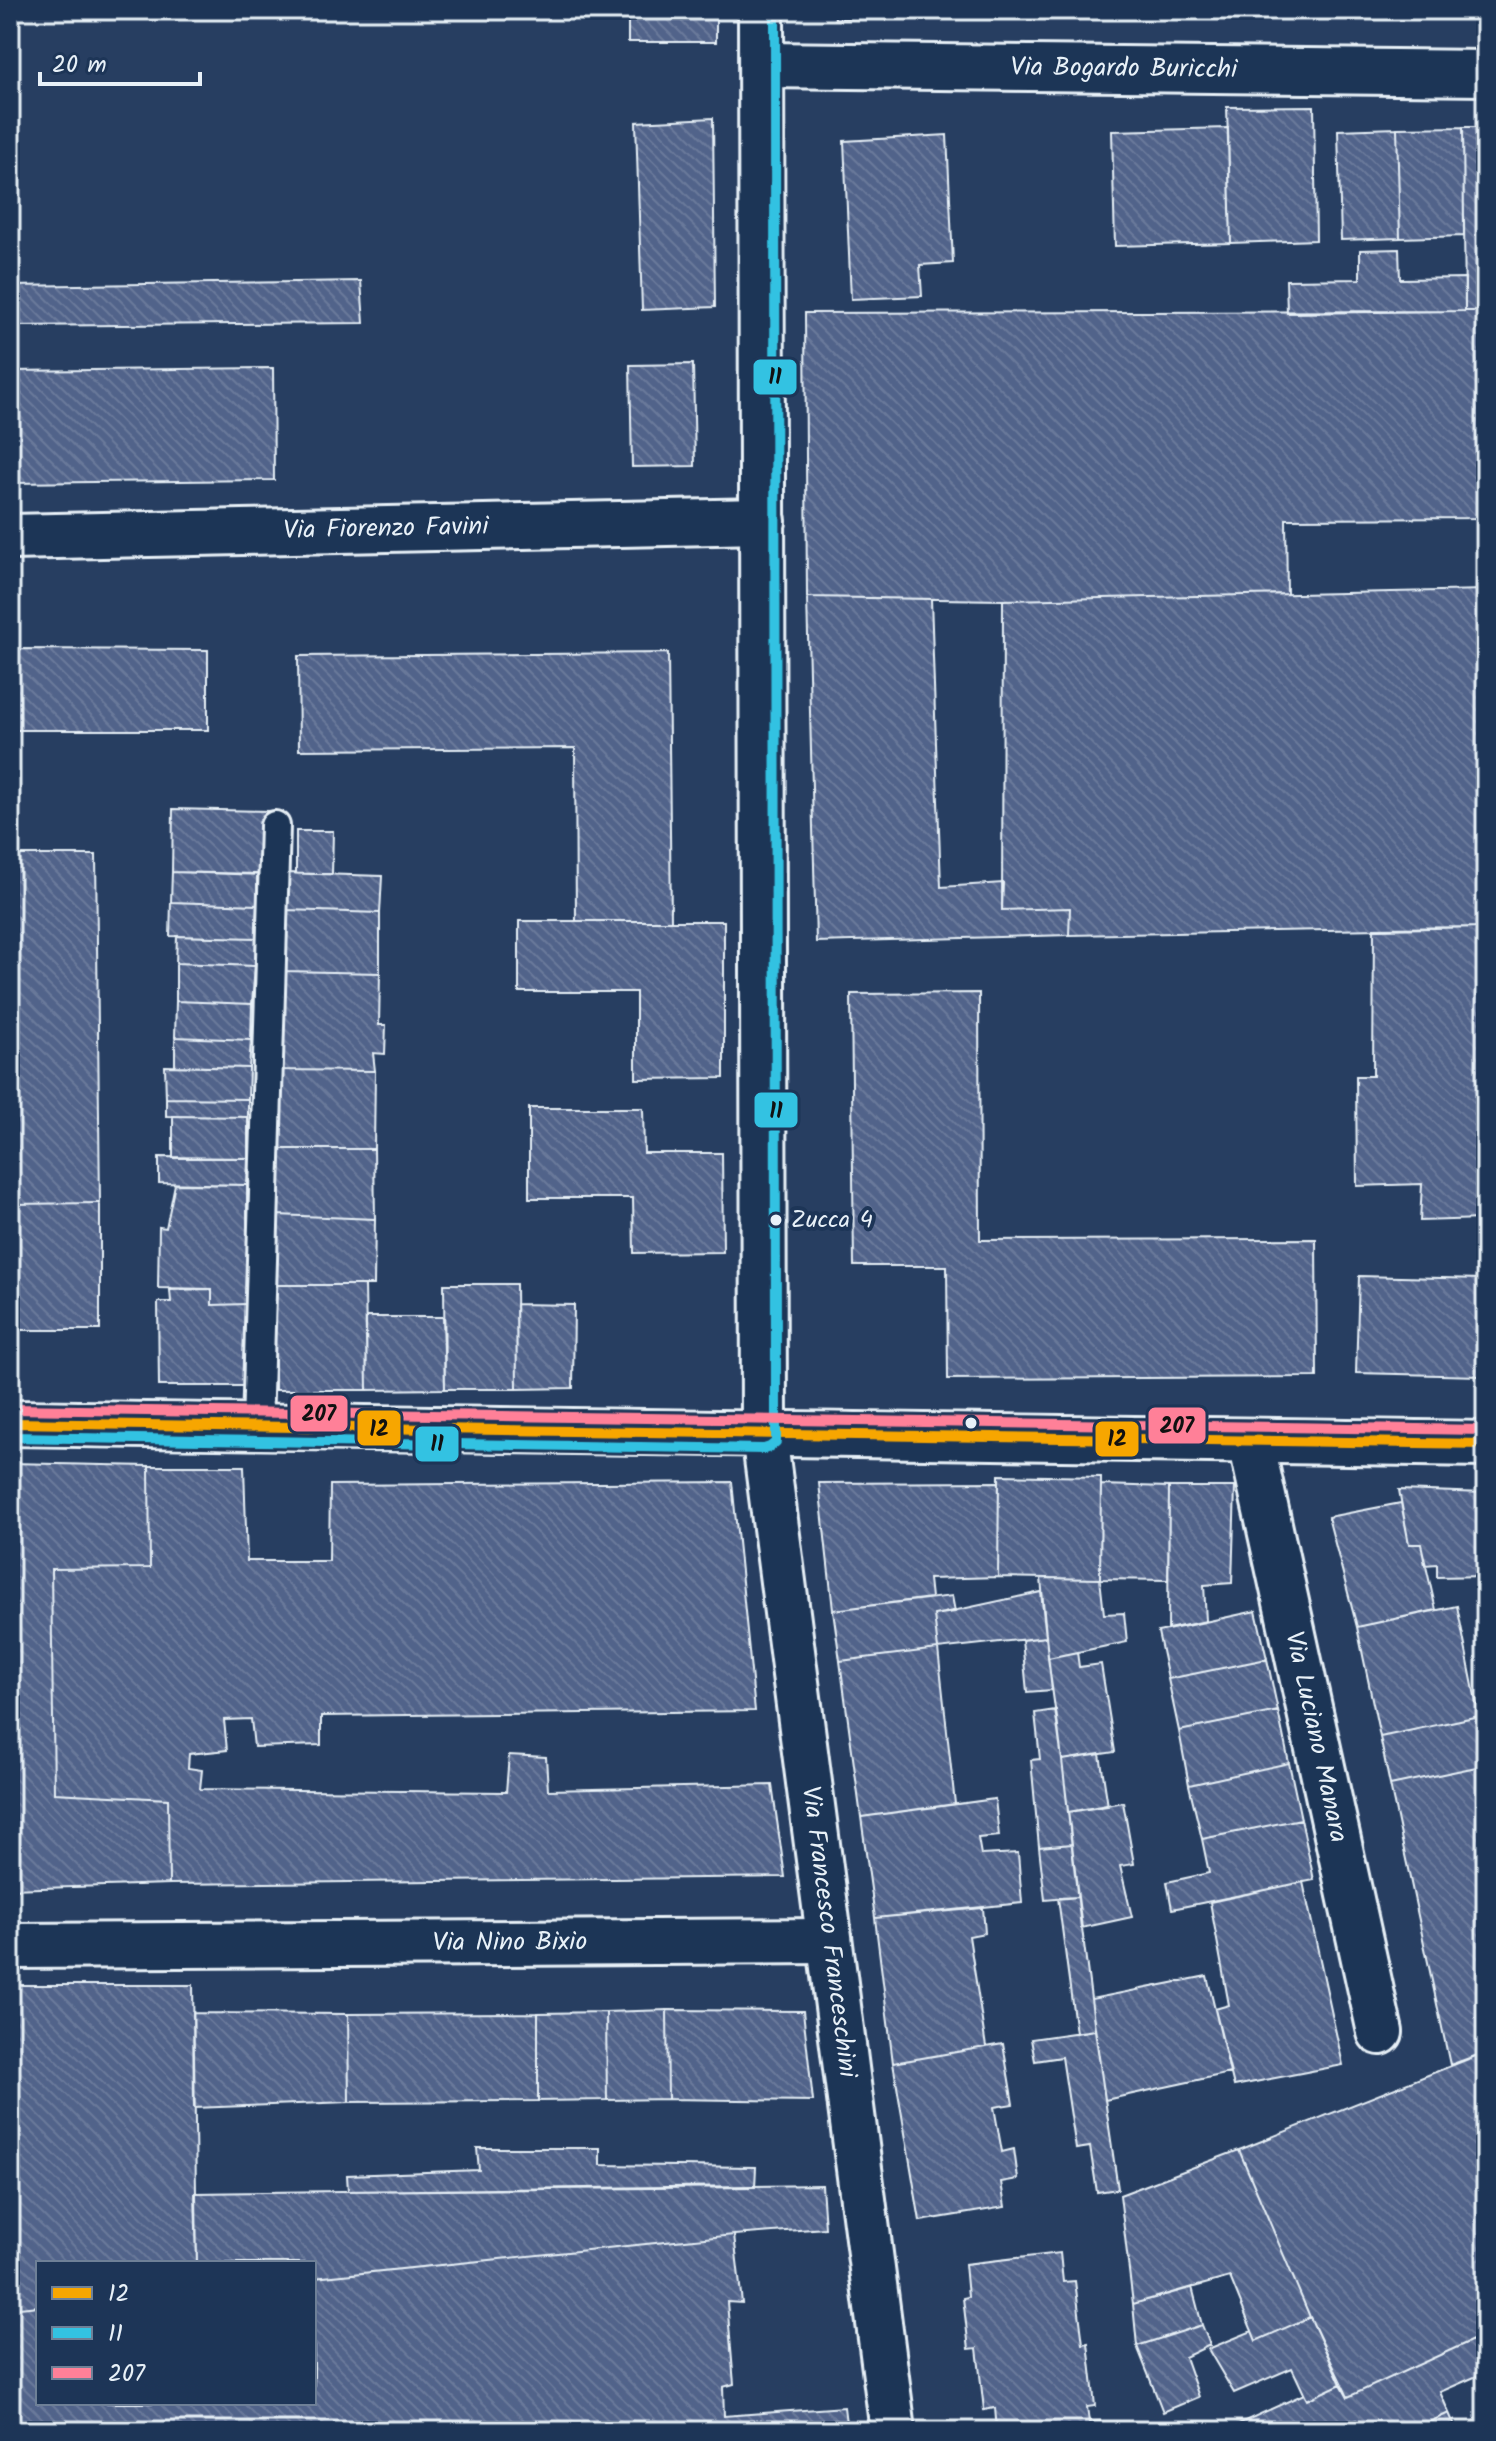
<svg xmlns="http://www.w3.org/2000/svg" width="1496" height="2441" font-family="Kalam,sans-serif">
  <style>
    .building { fill: url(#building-back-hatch); stroke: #e8f1f8; stroke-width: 2 }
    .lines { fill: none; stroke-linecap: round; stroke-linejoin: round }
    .service-casing { stroke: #e8f1f8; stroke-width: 34 }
    .minor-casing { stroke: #e8f1f8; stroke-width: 50 }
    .tertiary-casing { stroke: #e8f1f8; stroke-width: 50 }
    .service { stroke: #1d3557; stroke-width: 28 }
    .minor { stroke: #1d3557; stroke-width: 44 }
    .tertiary { stroke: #1d3557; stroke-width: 44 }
    .bus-1-casing { stroke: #1d3557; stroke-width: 16 }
    .bus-2-casing { stroke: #1d3557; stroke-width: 16 }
    .bus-3-casing { stroke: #1d3557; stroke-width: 16 }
    .bus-1 { stroke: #f7a600; stroke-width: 10 }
    .bus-2 { stroke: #33c2e2; stroke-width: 10 }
    .bus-3 { stroke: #ff8098; stroke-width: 10 }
    .bus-dot { fill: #e8f1f8; stroke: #1d3557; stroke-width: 3 }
    .labels { text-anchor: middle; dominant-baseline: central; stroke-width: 8; stroke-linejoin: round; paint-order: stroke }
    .bus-label { font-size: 24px; fill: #e8f1f8; stroke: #1d3557; text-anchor: start }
    .street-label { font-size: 26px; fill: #e8f1f8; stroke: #1d3557 }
    .line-badge { stroke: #1d3557; stroke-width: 3 }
    .pale-badge-label { font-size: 22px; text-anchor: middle; font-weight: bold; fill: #111 }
  </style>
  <defs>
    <pattern id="building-back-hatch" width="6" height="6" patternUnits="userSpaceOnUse" patternTransform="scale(2)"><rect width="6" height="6" fill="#51638a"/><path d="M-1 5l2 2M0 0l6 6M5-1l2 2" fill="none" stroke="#6a7a9b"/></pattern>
  </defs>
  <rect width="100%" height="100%" fill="#273e61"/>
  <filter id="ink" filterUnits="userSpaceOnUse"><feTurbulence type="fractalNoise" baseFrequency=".0125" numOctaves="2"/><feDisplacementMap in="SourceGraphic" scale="16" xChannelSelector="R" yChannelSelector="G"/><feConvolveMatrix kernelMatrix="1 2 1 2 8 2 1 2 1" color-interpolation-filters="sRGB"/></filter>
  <g filter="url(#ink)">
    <path class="building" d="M 628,10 L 716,10 L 716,42 L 628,42 Z
      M 834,10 L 1137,10 L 835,19 Z
      M 1442,10 L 1486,10 L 1486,12 L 1442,11 Z
      M 1314,106 L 1316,240 L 1231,243 L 1227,107 Z
      M 713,118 L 715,307 L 642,310 L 636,122 Z
      M 1463,127 L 1464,236 L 1400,238 L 1397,128 Z
      M 1463,127 L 1486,127 L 1486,311 L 1465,311 Z
      M 1228,128 L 1231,243 L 1115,246 L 1112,131 Z
      M 1397,128 L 1400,238 L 1341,240 L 1338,130 Z
      M 947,135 L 953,263 L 920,265 L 922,296 L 851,299 L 844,141 Z
      M 1399,249 L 1400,279 L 1465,278 L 1465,311 L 1287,313 L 1286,280 L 1360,279 L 1360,250 Z
      M 361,281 L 364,323 L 10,326 L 10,286 Z
      M 1465,311 L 1486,311 L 1486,518 L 1286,519 L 1287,594 L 1003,600 L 807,597 L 805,313 Z
      M 693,364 L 695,466 L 632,467 L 630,365 Z
      M 273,368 L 274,480 L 10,483 L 10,371 Z
      M 1486,590 L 1486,927 L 1069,935 L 1070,908 L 1002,910 L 1003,600 Z
      M 807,597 L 931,599 L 941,887 L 1003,883 L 1002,910 L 1070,908 L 1069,935 L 816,942 Z
      M 10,649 L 208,650 L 208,730 L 10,730 Z
      M 668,653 L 671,921 L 576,921 L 575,748 L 299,750 L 298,656 Z
      M 173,809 L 270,811 L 268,875 L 172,872 Z
      M 296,831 L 333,831 L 332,874 L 296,874 Z
      M 10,855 L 96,855 L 100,1203 L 10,1204 Z
      M 172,872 L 257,874 L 257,905 L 171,902 Z
      M 287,873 L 382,876 L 380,913 L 286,910 Z
      M 171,902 L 257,905 L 256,938 L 170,936 Z
      M 286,910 L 380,913 L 380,973 L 283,971 Z
      M 519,921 L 724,921 L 724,1078 L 636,1079 L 636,992 L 519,992 Z
      M 1486,927 L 1486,1376 L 1481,1376 L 1482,1219 L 1420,1221 L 1422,1184 L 1357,1186 L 1356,1076 L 1373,1076 L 1374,928 Z
      M 177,936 L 256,938 L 255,966 L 176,963 Z
      M 176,963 L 255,966 L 252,1004 L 176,1001 Z
      M 283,971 L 380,973 L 379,1025 L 386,1025 L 385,1054 L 373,1053 L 375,1071 L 280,1070 Z
      M 979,993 L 980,1240 L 1316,1239 L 1317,1377 L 948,1379 L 947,1266 L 854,1266 L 851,994 Z
      M 176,1001 L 252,1004 L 251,1040 L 175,1037 Z
      M 175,1037 L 251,1040 L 249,1068 L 175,1066 Z
      M 165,1066 L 249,1068 L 248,1099 L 166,1098 Z
      M 280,1070 L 375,1071 L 374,1149 L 279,1149 Z
      M 166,1098 L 248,1099 L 248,1117 L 166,1116 Z
      M 529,1108 L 643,1108 L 644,1153 L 722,1153 L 723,1252 L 634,1253 L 633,1198 L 529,1198 Z
      M 173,1116 L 248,1117 L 248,1158 L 173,1158 Z
      M 279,1149 L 374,1149 L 375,1219 L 277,1215 Z
      M 159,1157 L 248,1158 L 247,1185 L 159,1183 Z
      M 175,1184 L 247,1185 L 247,1304 L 212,1305 L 212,1289 L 158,1288 L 159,1227 L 166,1228 Z
      M 100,1203 L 100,1330 L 10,1330 L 10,1204 Z
      M 277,1215 L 375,1219 L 374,1285 L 275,1285 Z
      M 1359,1276 L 1482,1279 L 1481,1376 L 1356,1373 Z
      M 444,1284 L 516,1284 L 517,1389 L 445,1389 Z
      M 275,1285 L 365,1285 L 367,1390 L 275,1390 Z
      M 212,1289 L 212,1305 L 247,1304 L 244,1386 L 159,1386 L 158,1302 L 171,1302 L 170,1290 Z
      M 516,1304 L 574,1305 L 573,1388 L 517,1389 Z
      M 366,1317 L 443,1317 L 445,1389 L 367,1390 Z
      M 10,1463 L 149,1466 L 150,1568 L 51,1569 L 54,1793 L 168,1799 L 169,1884 L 10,1889 Z
      M 149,1466 L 244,1466 L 247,1561 L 329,1561 L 330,1485 L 732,1482 L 755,1711 L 321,1716 L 321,1745 L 254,1747 L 251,1719 L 224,1720 L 227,1750 L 189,1754 L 188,1768 L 202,1770 L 200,1789 L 506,1792 L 509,1755 L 546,1757 L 548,1790 L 772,1785 L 785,1877 L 169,1884 L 168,1799 L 54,1793 L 51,1569 L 150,1568 Z
      M 999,1475 L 1101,1477 L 1100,1579 L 998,1577 Z
      M 999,1482 L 998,1577 L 929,1579 L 931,1598 L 833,1610 L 819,1483 Z
      M 1101,1485 L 1169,1487 L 1168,1580 L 1100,1579 Z
      M 1169,1487 L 1235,1487 L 1232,1583 L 1204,1585 L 1206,1621 L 1168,1629 Z
      M 1399,1490 L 1486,1493 L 1486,1576 L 1437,1577 L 1437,1564 L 1425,1565 L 1421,1544 L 1409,1544 Z
      M 1401,1503 L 1409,1544 L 1421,1544 L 1436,1610 L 1357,1627 L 1328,1517 Z
      M 1041,1578 L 1100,1579 L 1104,1614 L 1124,1613 L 1127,1642 L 1048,1658 Z
      M 1041,1592 L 1046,1637 L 938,1649 L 934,1615 Z
      M 952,1596 L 955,1612 L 934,1615 L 938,1649 L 840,1661 L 833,1610 Z
      M 1457,1606 L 1479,1716 L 1380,1737 L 1357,1627 Z
      M 1256,1611 L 1267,1659 L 1168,1679 L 1158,1632 Z
      M 1046,1637 L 1052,1690 L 1027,1692 L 1022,1640 Z
      M 938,1649 L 955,1804 L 861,1817 L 840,1661 Z
      M 1077,1652 L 1079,1667 L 1101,1664 L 1115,1752 L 1062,1760 L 1048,1658 Z
      M 1267,1659 L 1278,1711 L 1179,1731 L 1168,1679 Z
      M 1056,1710 L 1072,1844 L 1039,1847 L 1031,1760 L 1040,1759 L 1035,1713 Z
      M 1278,1711 L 1289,1763 L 1189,1785 L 1179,1731 Z
      M 1479,1716 L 1486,1749 L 1486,1765 L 1390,1785 L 1380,1737 Z
      M 1100,1754 L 1108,1806 L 1068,1812 L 1062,1760 Z
      M 1289,1763 L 1301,1819 L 1202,1839 L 1189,1785 Z
      M 1486,1765 L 1486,2052 L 1450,2065 L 1390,1785 Z
      M 995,1799 L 999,1836 L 978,1838 L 981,1855 L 1018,1853 L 1022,1903 L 875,1918 L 861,1817 Z
      M 1123,1802 L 1134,1864 L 1120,1866 L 1132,1917 L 1081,1928 L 1068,1812 Z
      M 1301,1819 L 1314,1880 L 1172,1909 L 1167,1882 L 1209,1873 L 1202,1839 Z
      M 1072,1844 L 1078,1897 L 1045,1900 L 1039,1847 Z
      M 1303,1882 L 1343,2065 L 1234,2086 L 1215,2009 L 1229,2005 L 1210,1902 Z
      M 1078,1897 L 1095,2030 L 1076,2033 L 1058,1898 Z
      M 983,1908 L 985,1933 L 969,1936 L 986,2047 L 893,2063 L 875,1918 Z
      M 1207,1976 L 1230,2073 L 1105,2100 L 1091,1999 Z
      M 10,1985 L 193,1985 L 197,2263 L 38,2263 L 38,2306 L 10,2309 Z
      M 667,2010 L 803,2011 L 813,2101 L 668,2099 Z
      M 667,2010 L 668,2099 L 607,2100 L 606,2012 Z
      M 606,2012 L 607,2100 L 538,2101 L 538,2013 Z
      M 193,2013 L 348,2014 L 349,2102 L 194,2108 Z
      M 538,2013 L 538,2101 L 349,2102 L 348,2014 Z
      M 1095,2030 L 1118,2189 L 1097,2192 L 1090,2147 L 1076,2149 L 1062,2057 L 1035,2061 L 1031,2039 Z
      M 1003,2044 L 1013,2104 L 994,2107 L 1002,2152 L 1014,2149 L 1018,2179 L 1001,2182 L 1005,2207 L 920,2221 L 893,2063 Z
      M 1486,2052 L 1486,2334 L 1348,2397 L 1310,2317 L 1239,2150 Z
      M 477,2148 L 600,2148 L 600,2165 L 756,2167 L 755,2187 L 348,2191 L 347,2175 L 479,2170 Z
      M 1239,2150 L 1310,2317 L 1256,2341 L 1230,2277 L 1133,2304 L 1120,2195 Z
      M 822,2185 L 825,2228 L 734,2235 L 314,2278 L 314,2263 L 197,2263 L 195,2193 Z
      M 734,2235 L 742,2303 L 727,2302 L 734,2384 L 723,2387 L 724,2416 L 844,2407 L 847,2431 L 10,2431 L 10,2309 L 38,2306 L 38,2403 L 314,2403 L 314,2278 Z
      M 1060,2253 L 1063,2282 L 1075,2281 L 1083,2344 L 1088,2343 L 1095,2406 L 1087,2407 L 1089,2422 L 1100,2421 L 1101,2431 L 997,2431 L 995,2408 L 984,2410 L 977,2348 L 969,2349 L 963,2298 L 968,2297 L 965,2264 Z
      M 1192,2287 L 1202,2325 L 1137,2346 L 1133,2304 Z
      M 1310,2317 L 1341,2384 L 1307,2400 L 1292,2368 L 1234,2393 L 1208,2349 L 1252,2331 L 1256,2341 Z
      M 1202,2325 L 1210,2345 L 1185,2357 L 1199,2397 L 1163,2412 L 1137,2346 Z
      M 1486,2334 L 1486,2372 L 1440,2392 L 1449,2413 L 1410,2431 L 1362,2431 L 1356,2420 L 1329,2431 L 1223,2431 L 1304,2394 L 1307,2400 L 1341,2384 L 1348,2397 Z
      M 1449,2413 L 1457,2431 L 1410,2431 Z"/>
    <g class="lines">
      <g class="service-casing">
        <path id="service" d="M 257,1427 L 275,826"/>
      </g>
      <g class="minor-casing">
        <g id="minor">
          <path id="s1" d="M 761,10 L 764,1435 L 893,2431"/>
          <path id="s2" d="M 762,65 L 1486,73"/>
          <path id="s3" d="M 10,537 L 763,521"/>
          <path id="s4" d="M 1251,1442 L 1380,2032"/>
          <path id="s5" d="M 10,1946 L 828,1941"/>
        </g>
      </g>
      <g class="tertiary-casing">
        <path id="tertiary" d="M 10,1423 L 1486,1444"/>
      </g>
      <use href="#service" class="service"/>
      <use href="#minor" class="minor"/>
      <use href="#tertiary" class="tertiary"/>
      <g class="bus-1-casing">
        <path id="bus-1" d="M 10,1423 L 1486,1444"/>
      </g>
      <g class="bus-2-casing">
        <path id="bus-2" d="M 10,1437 L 764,1449 L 770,1447 L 776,1442 L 775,10"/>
      </g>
      <g class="bus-3-casing">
        <path id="bus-3" d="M 10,1409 L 1486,1430"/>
      </g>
      <use href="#bus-1" class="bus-1"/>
      <use href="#bus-2" class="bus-2"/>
      <use href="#bus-3" class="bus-3"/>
    </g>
  </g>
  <g class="bus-dot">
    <circle cx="776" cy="1220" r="7"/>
    <circle cx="971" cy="1423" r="7"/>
  </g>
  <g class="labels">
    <g class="bus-label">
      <text x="791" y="1220">Zucca 4</text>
    </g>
    <g class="street-label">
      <text stroke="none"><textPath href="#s2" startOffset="362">Via Bogardo Buricchi</textPath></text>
      <text stroke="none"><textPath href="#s3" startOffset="376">Via Fiorenzo Favini</textPath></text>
      <text stroke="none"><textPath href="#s4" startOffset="302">Via Luciano Manara</textPath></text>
      <text stroke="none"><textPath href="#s1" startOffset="1926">Via Francesco Franceschini</textPath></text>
      <text stroke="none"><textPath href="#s5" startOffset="500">Via Nino Bixio</textPath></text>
    </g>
  </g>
  <g class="line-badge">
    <rect x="752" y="358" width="46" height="38" rx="8" fill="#33c2e2"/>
    <rect x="753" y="1091" width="46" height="38" rx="8" fill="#33c2e2"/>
    <rect x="289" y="1394" width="60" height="39" rx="8" fill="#ff8098"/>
    <rect x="1147" y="1406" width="60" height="39" rx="8" fill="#ff8098"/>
    <rect x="356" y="1409" width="46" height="38" rx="8" fill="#f7a600"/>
    <rect x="1094" y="1420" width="46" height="38" rx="8" fill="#f7a600"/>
    <rect x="414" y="1425" width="46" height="38" rx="8" fill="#33c2e2"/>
  </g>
  <g class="pale-badge-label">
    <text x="775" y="384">11</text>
    <text x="776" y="1118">11</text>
    <text x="319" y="1421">207</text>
    <text x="1177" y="1433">207</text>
    <text x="379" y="1436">12</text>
    <text x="1117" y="1446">12</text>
    <text x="437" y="1451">11</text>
  </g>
  <rect width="1496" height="2441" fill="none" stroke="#1d3557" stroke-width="40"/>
  <rect x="20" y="20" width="1456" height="2401" fill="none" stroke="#e8f1f8" stroke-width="3" filter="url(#ink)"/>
  <rect x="36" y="2261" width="280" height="144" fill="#1d3557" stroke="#6e8097" stroke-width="2"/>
  <rect x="52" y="2287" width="40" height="12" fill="#f7a600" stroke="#6e8097" stroke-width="2"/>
  <text x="108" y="2301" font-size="24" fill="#e8f1f8">12</text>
  <rect x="52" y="2327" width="40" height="12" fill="#33c2e2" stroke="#6e8097" stroke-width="2"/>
  <text x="108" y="2341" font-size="24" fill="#e8f1f8">11</text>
  <rect x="52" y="2367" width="40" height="12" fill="#ff8098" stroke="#6e8097" stroke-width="2"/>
  <text x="108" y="2381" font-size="24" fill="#e8f1f8">207</text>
  <path d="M40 72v12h160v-12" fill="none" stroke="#e8f1f8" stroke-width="4"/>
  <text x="52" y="72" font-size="24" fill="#e8f1f8" stroke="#1d3557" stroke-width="6" paint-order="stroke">20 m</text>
</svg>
